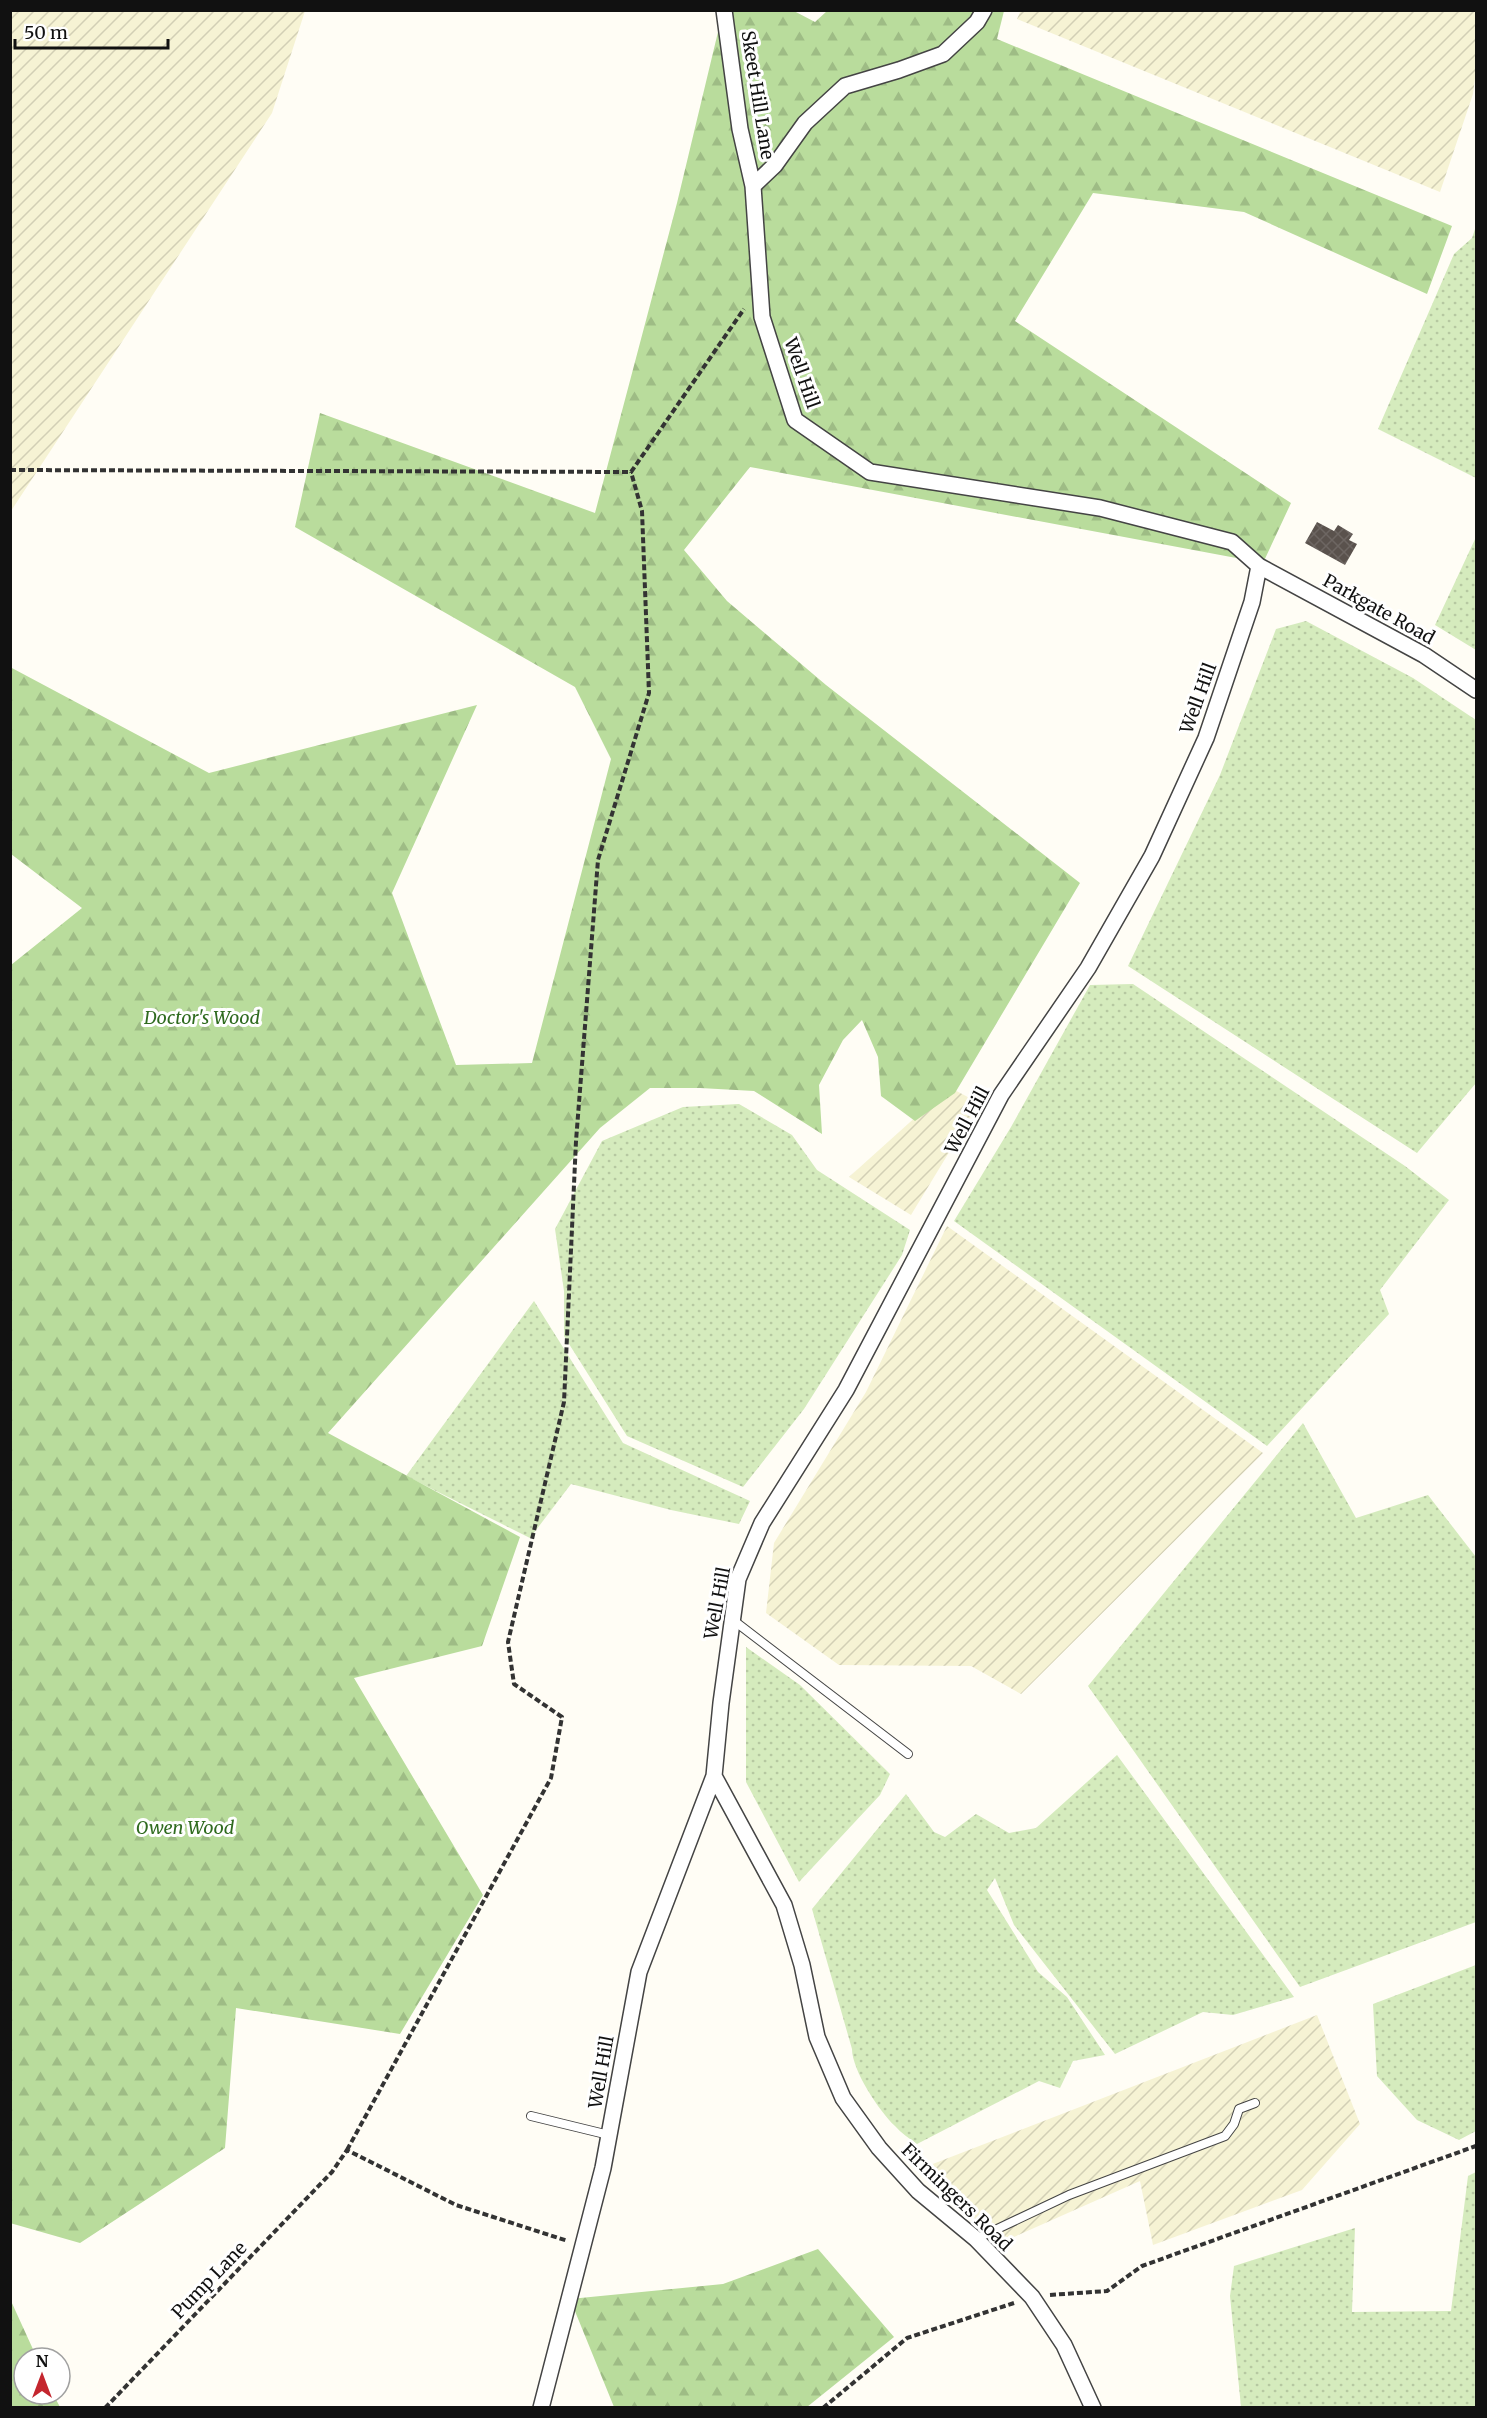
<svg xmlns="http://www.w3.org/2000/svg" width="1487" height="2418" font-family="Merriweather,serif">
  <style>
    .farmland { fill: url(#farmland-furrows) }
    .grass { fill: url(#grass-dots) }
    .forest { fill: url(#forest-firs) }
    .building { fill: url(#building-cross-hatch) }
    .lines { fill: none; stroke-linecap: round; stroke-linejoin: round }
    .lane-casing { stroke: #444; stroke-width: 10 }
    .street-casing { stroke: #444; stroke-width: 18 }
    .path { stroke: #333; stroke-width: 4; stroke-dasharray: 6 3; stroke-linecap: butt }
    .lane { stroke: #fff; stroke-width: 8 }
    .street { stroke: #fff; stroke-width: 15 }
    .labels { text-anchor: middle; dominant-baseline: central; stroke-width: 6; stroke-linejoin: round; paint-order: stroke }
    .street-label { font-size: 18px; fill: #111; stroke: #fff }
    .park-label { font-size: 18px; font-style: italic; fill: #2f6b1f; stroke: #fff }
  </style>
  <defs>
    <pattern id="farmland-furrows" width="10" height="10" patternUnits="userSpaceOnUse" patternTransform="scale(1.5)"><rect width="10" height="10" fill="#f6f3d4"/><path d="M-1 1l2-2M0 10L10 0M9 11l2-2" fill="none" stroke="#d2cfb5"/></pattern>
    <pattern id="grass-dots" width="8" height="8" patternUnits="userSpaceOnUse" patternTransform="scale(1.5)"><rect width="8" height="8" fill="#d5ebbd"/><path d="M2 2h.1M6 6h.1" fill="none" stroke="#b6c8a1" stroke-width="1.8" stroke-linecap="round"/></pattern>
    <pattern id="forest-firs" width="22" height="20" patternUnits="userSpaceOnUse" patternTransform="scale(1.5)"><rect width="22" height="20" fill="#b9dc9c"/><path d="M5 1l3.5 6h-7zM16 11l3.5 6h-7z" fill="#9ebc85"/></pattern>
    <pattern id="building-cross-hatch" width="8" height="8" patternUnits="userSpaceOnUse" patternTransform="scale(1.5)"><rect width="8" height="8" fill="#5a524d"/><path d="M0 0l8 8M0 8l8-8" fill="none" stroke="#6d6662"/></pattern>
  </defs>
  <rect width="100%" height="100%" fill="#fffdf5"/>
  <path class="farmland" d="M 11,10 L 305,11 L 272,113 L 11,511 Z
    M 1021,10 L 1476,11 L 1476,71 L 1473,94 L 1440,192 L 1017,19 Z
    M 949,1087 L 979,1103 L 911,1215 L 849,1177 Z
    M 947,1226 L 1263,1453 L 1021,1694 L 971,1666 L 839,1665 L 766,1613 L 774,1543 L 866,1392 Z
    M 1317,2015 L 1360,2124 L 1302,2190 L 1153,2245 L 1140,2181 L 998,2244 L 925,2167 Z"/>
  <path class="grass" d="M 1476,226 L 1476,478 L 1378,429 L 1454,254 L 1472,238 Z
    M 1476,537 L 1476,650 L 1435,625 Z
    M 1306,621 L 1413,678 L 1476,720 L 1476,1083 L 1417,1153 L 1128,966 L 1220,775 L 1276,629 Z
    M 1133,984 L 1405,1166 L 1449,1200 L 1380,1290 L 1389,1314 L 1267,1446 L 954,1221 L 1011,1127 L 1090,985 Z
    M 739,1104 L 792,1135 L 817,1170 L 910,1230 L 902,1255 L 804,1409 L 743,1487 L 627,1436 L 564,1336 L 564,1291 L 555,1229 L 602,1141 L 683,1107 Z
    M 534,1301 L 623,1443 L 750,1501 L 739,1524 L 671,1510 L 571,1484 L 530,1538 L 406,1476 Z
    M 1303,1423 L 1356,1518 L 1428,1495 L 1476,1557 L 1476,1922 L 1300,1987 L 1088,1686 Z
    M 746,1647 L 800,1685 L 890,1774 L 880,1795 L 799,1882 L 746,1782 Z
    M 1117,1755 L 1294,1997 L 1233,2015 L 1203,2012 L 1115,2054 L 1014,1925 L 995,1878 L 987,1890 L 1038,1972 L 1067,1997 L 1105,2055 L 1073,2061 L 1060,2088 L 1039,2081 L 917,2144 C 909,2138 901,2133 895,2126 C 879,2111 852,2070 852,2049 L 812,1909 L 906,1794 L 934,1832 L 945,1837 L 976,1814 L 1009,1833 L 1036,1828 Z
    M 1476,1965 L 1476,2131 L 1459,2140 L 1417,2120 L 1377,2076 L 1373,2004 Z
    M 1476,2172 L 1476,2407 L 1241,2407 L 1230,2296 L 1234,2266 L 1355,2228 L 1352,2312 L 1451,2311 L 1468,2176 Z"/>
  <path class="forest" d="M 723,11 L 794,11 L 815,22 L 827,11 L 1004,11 L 997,39 L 1452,226 L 1427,294 L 1244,212 L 1093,193 L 1015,321 L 1291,503 L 1263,563 L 750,467 L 684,550 L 727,601 L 826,685 L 1080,883 L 955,1093 L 915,1121 L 881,1096 L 878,1057 L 862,1020 L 843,1040 L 819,1085 L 822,1134 L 754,1091 L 700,1088 L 650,1088 L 600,1128 L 328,1433 L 520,1537 L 482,1646 L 354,1678 L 483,1895 L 400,2034 L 236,2008 L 225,2148 L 80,2243 L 10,2223 L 11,965 L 82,908 L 11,854 L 10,667 L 209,773 L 477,705 L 392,893 L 456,1065 L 532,1063 L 611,759 L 575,687 L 295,527 L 320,413 L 595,513 L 677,203 Z
    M 818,2249 L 894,2337 L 807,2407 L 614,2407 L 570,2299 L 723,2284 Z
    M 11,2301 L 37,2358 L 24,2358 L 24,2394 L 53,2394 L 60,2407 L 11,2407 Z"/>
  <path class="building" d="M 1317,522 L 1334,531 L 1338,525 L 1353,534 L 1349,540 L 1357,544 L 1345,565 L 1305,543 Z"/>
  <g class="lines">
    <g class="lane-casing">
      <path id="lane" d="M 733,1620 L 908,1754
        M 531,2116 L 609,2135
        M 976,2239 L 1069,2195 L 1225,2136 L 1234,2124 L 1239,2109 L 1255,2103"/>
    </g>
    <g class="street-casing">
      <path id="street" d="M 753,186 L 775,165 L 805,123 L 845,86 L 899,70 L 943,54 L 977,22 L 984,10
        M 1259,566 L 1424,655 L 1476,690
        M 714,1776 L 784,1905 L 802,1965 L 817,2037 L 843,2098 L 879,2148 L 918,2191 L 976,2239 L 1032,2297 L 1064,2345 L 1093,2408
        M 541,2408 L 603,2168 L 639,1972 L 714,1776 L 721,1703 L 738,1579 L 762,1523 L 846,1390 L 1001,1095 L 1088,968 L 1152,856 L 1206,738 L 1252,602 L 1259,566 L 1232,542 L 1100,508 L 870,472 L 795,420 L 762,317 L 753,186 L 740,129 L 724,10"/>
    </g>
    <path class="path" d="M 10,470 L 631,472 L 744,309
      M 347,2150 L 551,1778 L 562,1717 L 514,1684 L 508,1642 L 564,1402 L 576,1141 L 598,860 L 649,693 L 642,511 L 631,472
      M 1050,2295 L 1107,2291 L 1142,2266 L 1476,2146
      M 105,2408 L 332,2172 L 347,2150 L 456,2205 L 568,2241
      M 823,2408 L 907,2338 L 1014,2303"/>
    <use href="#lane" class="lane"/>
    <use href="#street" class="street"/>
  </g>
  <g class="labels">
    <g class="street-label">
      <text transform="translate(758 95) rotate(81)">Skeet Hill Lane</text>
      <text transform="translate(802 373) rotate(71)">Well Hill</text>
      <text transform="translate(1379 609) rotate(29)">Parkgate Road</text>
      <text transform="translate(1198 698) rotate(-70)">Well Hill</text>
      <text transform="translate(967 1120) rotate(-62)">Well Hill</text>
      <text transform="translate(717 1603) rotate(-79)">Well Hill</text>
      <text transform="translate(601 2072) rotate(-80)">Well Hill</text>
      <text transform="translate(957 2197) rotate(44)">Firmingers Road</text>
      <text transform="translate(209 2280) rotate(-46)">Pump Lane</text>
    </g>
    <g class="park-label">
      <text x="202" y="1017">Doctor's Wood</text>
      <text x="185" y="1827">Owen Wood</text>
    </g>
  </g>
  <rect width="1487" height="2418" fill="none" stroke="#111111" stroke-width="24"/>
  <g transform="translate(42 2376)"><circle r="28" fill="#ffffff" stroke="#a0a0a0" stroke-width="1.5"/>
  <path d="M0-4.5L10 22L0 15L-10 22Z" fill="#c4262e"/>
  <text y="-9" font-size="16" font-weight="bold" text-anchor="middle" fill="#111111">N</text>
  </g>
  <path d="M15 39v9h153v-9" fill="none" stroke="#111111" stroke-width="3"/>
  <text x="24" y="39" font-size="18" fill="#111111" stroke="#ffffff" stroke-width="4.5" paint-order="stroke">50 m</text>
</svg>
